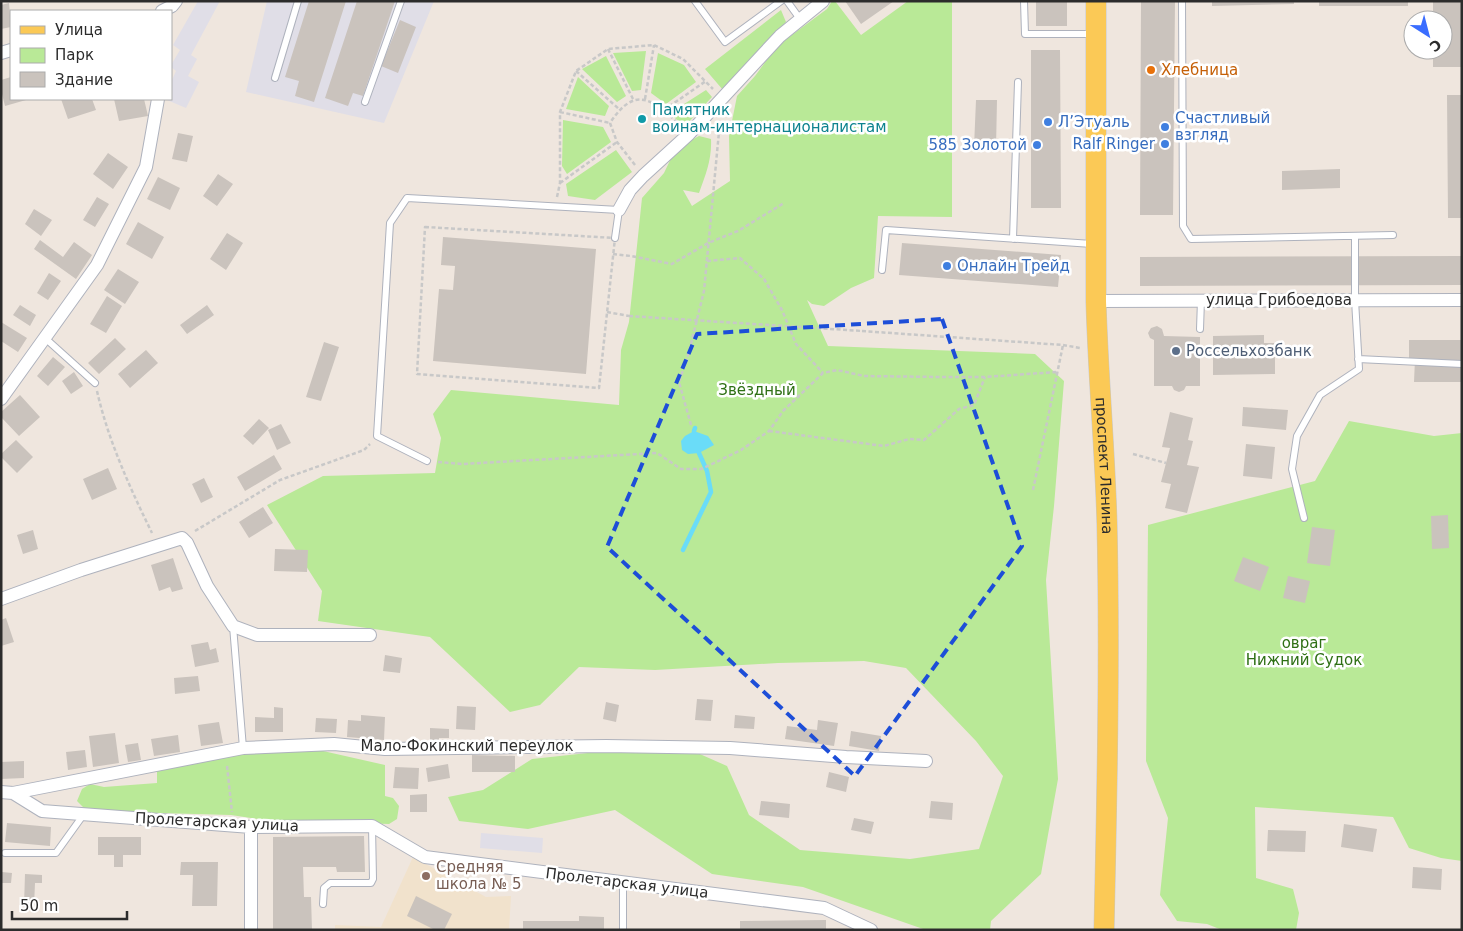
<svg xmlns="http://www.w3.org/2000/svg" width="1463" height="931" font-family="'DejaVu Sans',sans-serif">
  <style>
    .industrial { fill: #e0dee7 }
    .education { fill: #f1e2cc }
    .green { fill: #b9e997 }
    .water { fill: #6adcf8 }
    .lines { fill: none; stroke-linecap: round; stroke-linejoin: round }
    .stream { stroke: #6adcf8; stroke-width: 4.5 }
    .building { fill: #cac3bd }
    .lane-casing { stroke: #aeb2bd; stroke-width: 8 }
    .street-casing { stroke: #aeb2bd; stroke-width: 14 }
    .primary-casing { stroke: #c8c8c8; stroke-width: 21 }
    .path { stroke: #c8c8c8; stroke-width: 2.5; stroke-dasharray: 4 2.5; stroke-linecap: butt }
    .lane { stroke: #fff; stroke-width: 6 }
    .street { stroke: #fff; stroke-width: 12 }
    .primary { stroke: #fbc956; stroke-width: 20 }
    .path-bridge { stroke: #c8c8c8; stroke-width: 2.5; stroke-dasharray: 4 2.5; stroke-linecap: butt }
    .marked { fill: none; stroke: #1d4ed8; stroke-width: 4; stroke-dasharray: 10 6; stroke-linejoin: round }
    .food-dot { fill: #e8710a; stroke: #fff; stroke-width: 2 }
    .culture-dot { fill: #0f9aa8; stroke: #fff; stroke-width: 2 }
    .shop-dot { fill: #3f7fe0; stroke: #fff; stroke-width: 2 }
    .service-dot { fill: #5c6f8a; stroke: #fff; stroke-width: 2 }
    .education-dot { fill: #8d6e63; stroke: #fff; stroke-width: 2 }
    .labels { text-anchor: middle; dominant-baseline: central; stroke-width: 5; stroke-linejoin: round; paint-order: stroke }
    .food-label { font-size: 15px; fill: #c56008; stroke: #fff; text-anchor: start }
    .culture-label { font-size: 15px; fill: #0d838f; stroke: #fff; text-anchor: start }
    .shop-label { font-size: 15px; fill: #366cbe; stroke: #fff; text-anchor: start }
    .street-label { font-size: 15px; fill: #2c2c2c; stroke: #fff }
    .service-label { font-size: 15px; fill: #4e5e75; stroke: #fff; text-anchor: start }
    .park-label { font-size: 15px; fill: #2f7015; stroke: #fff }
    .education-label { font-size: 15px; fill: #785e54; stroke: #fff; text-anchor: start }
  </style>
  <rect width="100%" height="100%" fill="#efe6de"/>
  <path class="industrial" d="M 198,1 L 220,1 L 191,55 L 197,59 L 188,76 L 199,82 L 186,108 L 167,100 L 171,99 L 171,82 L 176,71 L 171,67 L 171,65 L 180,50 L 173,45 Z
    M 267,1 L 434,1 L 384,123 L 246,92 Z
    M 481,833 L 543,838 L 542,853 L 480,848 Z"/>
  <path class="education" d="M 413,857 L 486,897 L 511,896 L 509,930 L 335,930 L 335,925 L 381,927 Z"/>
  <path class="green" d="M 832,1 L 835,1 L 861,35 L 908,1 L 952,1 L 952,217 L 878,216 L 874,278 L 851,288 L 824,306 L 812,304 L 807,300 L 828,346 L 1035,354 L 1064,381 L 1054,506 L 1046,580 L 1058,779 L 1041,874 L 991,921 L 990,930 L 926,930 L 803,887 L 712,874 L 615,810 L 528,829 L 459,821 L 448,797 L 483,790 L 532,759 L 634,748 L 693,751 L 727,766 L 749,815 L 800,850 L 910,859 L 979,849 L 1003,776 L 976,741 L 906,668 L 864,661 L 778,663 L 655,670 L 579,667 L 540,705 L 510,712 L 430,637 L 318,621 L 322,591 L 267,505 L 323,476 L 435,473 L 441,438 L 433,414 L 451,390 L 619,405 L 621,350 L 629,322 L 642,198 L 664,173 L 674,152 L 684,144 L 699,136 L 711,139 C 712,159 706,174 699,193 L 683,190 L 692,206 L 730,181 L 729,136 L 737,96 L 755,76 L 777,46 L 827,9 Z
    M 781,10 L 786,22 L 723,90 L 705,69 Z
    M 646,51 L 641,90 L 632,91 L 613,53 Z
    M 658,53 L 684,65 L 696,82 L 666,104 L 651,93 Z
    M 606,56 L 626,96 L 617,102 L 582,69 Z
    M 578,77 L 609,106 L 605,116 L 566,109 Z
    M 706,90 L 712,97 L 684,127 L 670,113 Z
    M 563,120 L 603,127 L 611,142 L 567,174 L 562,166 Z
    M 616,150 L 632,172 L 595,200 L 568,196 L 566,184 Z
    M 1349,421 L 1434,436 L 1462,433 L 1462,861 L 1441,858 L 1409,848 L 1393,817 L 1255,807 L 1256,878 L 1293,889 L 1299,913 L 1296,930 L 1222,930 L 1207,924 L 1177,921 L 1160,895 L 1168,818 L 1146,761 L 1148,525 L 1315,481 Z
    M 323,751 L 385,765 L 385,796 L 393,798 L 399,806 L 397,819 L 389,824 L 265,820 L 231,815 L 87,811 L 77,801 L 82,789 L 90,784 L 104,787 L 157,783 L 157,768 L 243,752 Z"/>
  <path class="water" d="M 694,431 L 708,436 L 714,445 L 699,453 L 688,454 L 682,450 L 681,441 L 685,436 Z"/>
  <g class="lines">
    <path class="stream" d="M 694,431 L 695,428
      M 683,550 L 711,492 L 707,471 L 699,453"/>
  </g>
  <path class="building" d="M 309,1 L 346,1 L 314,102 L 295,96 L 299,81 L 285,77 Z
    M 357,1 L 395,1 L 363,96 L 353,93 L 348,106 L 325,98 Z
    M 845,1 L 894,1 L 861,24 Z
    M 1036,1 L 1067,1 L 1067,26 L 1036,26 Z
    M 1141,1 L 1175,1 L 1173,215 L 1140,215 Z
    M 1212,1 L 1294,1 L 1294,4 L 1212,6 Z
    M 1319,1 L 1408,1 L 1408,6 L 1319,6 Z
    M 1433,1 L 1462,1 L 1462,67 L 1433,67 L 1433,50 L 1443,50 L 1443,20 L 1433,20 Z
    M 9,3 L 11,27 L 1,29 L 1,5 Z
    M 400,20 L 416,27 L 398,73 L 381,66 Z
    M 1031,50 L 1060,50 L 1061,208 L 1031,208 Z
    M 11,77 L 11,99 L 26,99 L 26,100 L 5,106 L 1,90 L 1,80 Z
    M 1447,95 L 1462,95 L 1462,218 L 1448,218 Z
    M 61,99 L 92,99 L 96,110 L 68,119 Z
    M 114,99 L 144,99 L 148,116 L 119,121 Z
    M 976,100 L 997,100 L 996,148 L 974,147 Z
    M 178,133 L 193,136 L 187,162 L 172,159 Z
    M 108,153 L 128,167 L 113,189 L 93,174 Z
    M 1340,169 L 1340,188 L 1282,190 L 1282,171 Z
    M 218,174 L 233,184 L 217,206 L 203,196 Z
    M 158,177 L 180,188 L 170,210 L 147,199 Z
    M 97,197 L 109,204 L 95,227 L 83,220 Z
    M 34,209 L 52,220 L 41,236 L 25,224 Z
    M 138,222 L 164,237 L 152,259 L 126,244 Z
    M 227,233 L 243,243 L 226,270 L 210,259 Z
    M 443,237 L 596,249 L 586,374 L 433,361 L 439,289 L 453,290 L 455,266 L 441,265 Z
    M 40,240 L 63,257 L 74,242 L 92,255 L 76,279 L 34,249 Z
    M 902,243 L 1061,255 L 1058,287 L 899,275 Z
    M 1462,256 L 1462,285 L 1140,286 L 1140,257 Z
    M 118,269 L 139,282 L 125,304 L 104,290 Z
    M 49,273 L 61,281 L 48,300 L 37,293 Z
    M 107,296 L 122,306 L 106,333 L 90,324 Z
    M 20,305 L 36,315 L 30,326 L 13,315 Z
    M 207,305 L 214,315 L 187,334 L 180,325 Z
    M 1,322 L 27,338 L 18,352 L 1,341 Z
    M 1157,326 L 1162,329 L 1164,336 L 1200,337 L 1200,386 L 1186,386 L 1184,390 L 1179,392 L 1174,390 L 1172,386 L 1154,386 L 1154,340 L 1150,338 L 1148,333 L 1151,328 Z
    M 1264,335 L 1264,343 L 1275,343 L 1275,374 L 1213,375 L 1213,336 Z
    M 115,338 L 126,349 L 99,374 L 88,363 Z
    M 1409,340 L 1462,340 L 1462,382 L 1414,382 L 1415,359 L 1409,359 Z
    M 324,342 L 339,347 L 321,401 L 306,397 Z
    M 146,350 L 158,363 L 130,388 L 118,374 Z
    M 53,357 L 65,367 L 48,386 L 37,376 Z
    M 74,372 L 83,386 L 71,394 L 62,381 Z
    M 20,395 L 40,417 L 19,436 L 1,417 L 1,412 Z
    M 1243,407 L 1288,410 L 1286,430 L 1242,426 Z
    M 1170,412 L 1193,418 L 1188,440 L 1193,441 L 1187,465 L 1199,467 L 1187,513 L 1165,508 L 1171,484 L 1161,482 L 1170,448 L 1162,447 Z
    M 259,419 L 269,428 L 253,445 L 243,436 Z
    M 281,424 L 291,443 L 277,450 L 268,430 Z
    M 16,440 L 33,457 L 17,473 L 1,457 L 1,454 Z
    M 1246,444 L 1275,447 L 1272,479 L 1243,476 Z
    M 274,455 L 282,469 L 245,491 L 237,477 Z
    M 108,468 L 117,489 L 92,500 L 83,479 Z
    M 204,478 L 213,497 L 201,503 L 192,484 Z
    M 263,507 L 273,523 L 249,538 L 239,522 Z
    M 1448,515 L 1449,548 L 1432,549 L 1431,516 Z
    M 1312,527 L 1335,530 L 1330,566 L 1307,563 Z
    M 33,530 L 38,549 L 23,554 L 17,535 Z
    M 275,549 L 308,550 L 307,572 L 274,571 Z
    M 1243,557 L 1269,567 L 1260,591 L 1234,581 Z
    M 173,558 L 183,589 L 172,592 L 170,587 L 159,591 L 151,565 Z
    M 1288,576 L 1310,581 L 1305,603 L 1283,598 Z
    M 6,618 L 14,642 L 1,646 L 1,620 Z
    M 208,642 L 210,650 L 216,648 L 219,662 L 195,667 L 191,645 Z
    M 385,655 L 402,658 L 400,673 L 383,671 Z
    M 198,676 L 200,691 L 175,694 L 174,678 Z
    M 697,699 L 713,700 L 711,721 L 695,720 Z
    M 606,702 L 619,705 L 616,722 L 603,719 Z
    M 457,706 L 476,707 L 475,730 L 456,729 Z
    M 274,707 L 283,708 L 283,732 L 255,732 L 255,717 L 274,718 Z
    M 361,715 L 385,717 L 384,740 L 347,737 L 348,720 L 361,721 Z
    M 735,715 L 755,717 L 754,729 L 734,728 Z
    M 316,718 L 337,719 L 336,733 L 315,732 Z
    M 818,720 L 838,723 L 834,746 L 785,739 L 787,726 L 817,730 Z
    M 219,722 L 223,743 L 201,746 L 198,725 Z
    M 430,728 L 449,729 L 449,738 L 439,738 L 439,741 L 430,741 Z
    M 851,731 L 881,736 L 879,751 L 849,746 Z
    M 115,733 L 119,763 L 93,767 L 89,736 Z
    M 178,735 L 180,752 L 154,756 L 151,739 Z
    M 138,743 L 141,760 L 128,762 L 125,745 Z
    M 85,750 L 87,767 L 68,770 L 66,752 Z
    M 472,755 L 515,756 L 515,772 L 472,772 Z
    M 24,761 L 24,778 L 1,779 L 1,762 Z
    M 448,764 L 450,778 L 428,782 L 426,768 Z
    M 395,767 L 419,768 L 418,789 L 393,788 Z
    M 829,772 L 849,777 L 846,792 L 826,787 Z
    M 427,794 L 427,812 L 410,812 L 410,795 Z
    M 761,801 L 790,804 L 789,818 L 759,815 Z
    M 931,801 L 953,803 L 952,820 L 929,818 Z
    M 854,818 L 874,822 L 871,834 L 851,830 Z
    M 7,823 L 51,827 L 50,846 L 5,842 Z
    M 1344,824 L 1377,829 L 1373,852 L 1341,847 Z
    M 1268,830 L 1306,831 L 1305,852 L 1267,851 Z
    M 364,836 L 365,872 L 337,872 L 336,867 L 303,867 L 304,897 L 311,897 L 312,930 L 273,930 L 273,837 Z
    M 98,837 L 141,837 L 141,855 L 123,855 L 123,867 L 114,867 L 114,855 L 98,855 Z
    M 181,862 L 218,862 L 217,906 L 192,906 L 193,875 L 180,875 Z
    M 1413,867 L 1442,869 L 1441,890 L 1412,888 Z
    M 2,872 L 12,873 L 11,883 L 2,883 Z
    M 25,874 L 42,875 L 42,883 L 35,883 L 34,906 L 24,906 Z
    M 416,896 L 452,914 L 444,930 L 435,930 L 407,916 Z
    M 579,916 L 604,917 L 604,930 L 523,930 L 523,921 L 579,921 Z
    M 826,920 L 826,930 L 740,930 L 740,921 Z"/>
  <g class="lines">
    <g class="lane-casing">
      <path id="lane" d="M 695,1 L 725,42 L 781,1
        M 787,1 L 800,19
        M 1024,1 L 1025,34 L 1094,34
        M 1182,1 L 1183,226 L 1191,239 L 1393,235
        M 275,78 L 298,1
        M 365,102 L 401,1
        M 1013,239 L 1018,82
        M 882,270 L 886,230 L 1092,244
        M 1200,329 L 1201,300
        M 45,338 L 95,383
        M 1358,359 L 1462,364
        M 427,461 L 377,436 L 390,223 L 407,198 L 619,210 L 615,238
        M 1304,518 L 1292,469 L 1297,436 L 1320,395 L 1359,369 L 1355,300 L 1355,237
        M 233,626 L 243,748
        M 5,853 L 56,853 L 84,814
        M 323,904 L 324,888 L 330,883 L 371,883 L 373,879 L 372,826
        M 623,930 L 623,882"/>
    </g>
    <g class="street-casing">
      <path id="street" d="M 162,11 L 172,6 L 176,1
        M 1,53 L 11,50
        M 619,210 L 630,190 L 643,176 L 689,134 L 780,36 L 823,1
        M 1096,301 L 1462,300
        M 1,399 L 97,265 L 146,167 L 158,99
        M 1,599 L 81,570 L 182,538 L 187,543 L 207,586 L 233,626 L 257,635 L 370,635
        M 1,792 L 13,793 L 42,811 L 251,827 L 372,826 L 425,857 L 824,908 L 871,930
        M 13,793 L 243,748 L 334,744 L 385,749 L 606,746 L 730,748 L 846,757 L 926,761
        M 251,930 L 251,827"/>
    </g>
    <g class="primary-casing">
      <g id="primary">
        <path id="s1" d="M 1096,1 L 1096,301 C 1098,375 1105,450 1107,524 C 1110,659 1107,795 1104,930"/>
      </g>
    </g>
    <path class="path" d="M 608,49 L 633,99
      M 576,71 L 619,109
      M 645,99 L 654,45
      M 664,110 L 706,81
      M 560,112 L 610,123
      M 635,165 L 617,142 L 610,123 C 635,85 652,99 679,124
      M 560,183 L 617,142
      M 557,197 L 560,183 L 560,112 L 576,71 L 608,49 L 654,45 L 683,59 L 713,89
      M 425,227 L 615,238 L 599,388 L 417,374 Z
      M 613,254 L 631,256 L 672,264 L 708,243 L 738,231 L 784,203
      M 707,261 L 740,258 L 764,279 L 782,310 L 796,344 L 823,373
      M 607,312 L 629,316
      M 862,331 L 1063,345 L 1080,348
      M 97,391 C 108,440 130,488 152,533
      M 691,425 L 679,382 L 689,352 L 704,291 L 720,121
      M 769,431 L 884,446 L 909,439 L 924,440 L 959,409 L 974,405 L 985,377
      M 1133,454 L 1166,463
      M 438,462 L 462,464 L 657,453 L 681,469 L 701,469 L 710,465 L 741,450 L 769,431 L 783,411 L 823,373 L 837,370 L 864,376 L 939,377 L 985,377 L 1056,372
      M 1033,490 L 1063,345
      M 195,531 L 280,480 L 364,450 L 370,444
      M 227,766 L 232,812"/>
    <use href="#lane" class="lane"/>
    <use href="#street" class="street"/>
    <use href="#primary" class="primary"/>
    <path class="path-bridge" d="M 629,316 L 862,331"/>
  </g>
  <path class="marked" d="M 942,319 L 1022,546 L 855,776 L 607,547 L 697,334 Z"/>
  <circle class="food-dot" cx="1151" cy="70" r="5"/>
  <circle class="culture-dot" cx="642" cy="119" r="5"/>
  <g class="shop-dot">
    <circle cx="1048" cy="122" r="5"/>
    <circle cx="1165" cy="127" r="5"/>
    <circle cx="1165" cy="144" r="5"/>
    <circle cx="1037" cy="145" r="5"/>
    <circle cx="947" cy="266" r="5"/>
  </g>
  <circle class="service-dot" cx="1176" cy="351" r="5"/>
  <circle class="education-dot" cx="426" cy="876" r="5"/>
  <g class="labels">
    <g class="food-label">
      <text x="1161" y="70">Хлебница</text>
    </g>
    <g class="culture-label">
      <text x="652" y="110">Памятник<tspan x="652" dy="17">воинам-интернационалистам</tspan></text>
    </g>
    <g class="shop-label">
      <text x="1175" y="118">Счастливый<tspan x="1175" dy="17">взгляд</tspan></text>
      <text x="1058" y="122">Л’Этуаль</text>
      <text x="1155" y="144" text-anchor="end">Ralf Ringer</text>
      <text x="1027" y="145" text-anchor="end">585 Золотой</text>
      <text x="957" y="266">Онлайн Трейд</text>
    </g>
    <g class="street-label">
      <text x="1279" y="300">улица Грибоедова</text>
      <text stroke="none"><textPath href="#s1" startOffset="465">проспект Ленина</textPath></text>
      <text x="467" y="746">Мало-Фокинский переулок</text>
      <text transform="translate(217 822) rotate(3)">Пролетарская улица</text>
      <text transform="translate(627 883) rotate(7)">Пролетарская улица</text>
    </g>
    <g class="service-label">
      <text x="1186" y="351">Россельхозбанк</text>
    </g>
    <g class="park-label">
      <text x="757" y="390">Звёздный</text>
      <text x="1304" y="643">овраг<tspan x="1304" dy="17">Нижний Судок</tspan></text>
    </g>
    <g class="education-label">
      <text x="436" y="867">Средняя<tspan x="436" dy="17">школа № 5</tspan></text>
    </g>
  </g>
  <rect width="1463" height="931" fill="none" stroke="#2c2c2c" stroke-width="5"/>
  <rect x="10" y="10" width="162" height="90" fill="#ffffff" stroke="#ababab"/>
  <rect x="20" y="26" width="25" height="8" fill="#fbc956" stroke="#ababab"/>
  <text x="55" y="35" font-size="15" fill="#2c2c2c">Улица</text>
  <rect x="20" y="48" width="25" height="15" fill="#b9e997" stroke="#ababab"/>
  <text x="55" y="60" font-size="15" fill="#2c2c2c">Парк</text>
  <rect x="20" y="72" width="25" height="15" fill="#cac3bd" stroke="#ababab"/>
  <text x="55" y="85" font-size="15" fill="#2c2c2c">Здание</text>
  <g transform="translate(1428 35) rotate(144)"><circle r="24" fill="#ffffff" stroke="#ababab"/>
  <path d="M0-4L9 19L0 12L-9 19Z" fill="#3a6dff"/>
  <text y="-8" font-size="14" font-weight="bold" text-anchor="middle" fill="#2c2c2c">С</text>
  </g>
  <path d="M12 911v8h115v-8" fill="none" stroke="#2c2c2c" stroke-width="2.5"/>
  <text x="20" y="911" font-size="15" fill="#2c2c2c" stroke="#ffffff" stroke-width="4" paint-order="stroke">50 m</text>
</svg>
